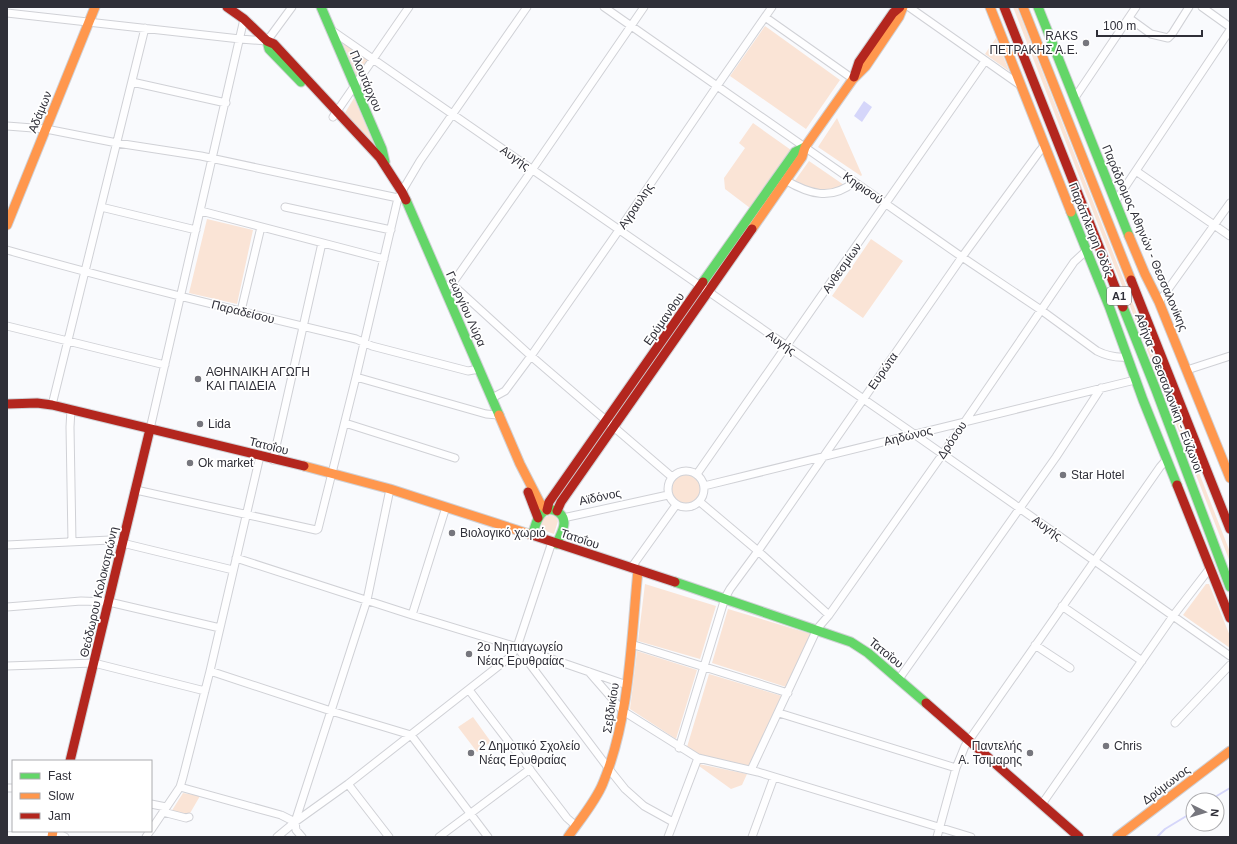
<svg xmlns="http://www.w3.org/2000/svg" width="1237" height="844" font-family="Arial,sans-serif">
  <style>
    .green { fill: #fae4d6 }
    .water { fill: #d5d6fa }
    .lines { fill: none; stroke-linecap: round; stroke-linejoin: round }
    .stream { stroke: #d5d6fa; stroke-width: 2 }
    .street-casing { stroke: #d0d1d6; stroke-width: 9 }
    .fast-casing { stroke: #d0d1d6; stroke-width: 11 }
    .slow-casing { stroke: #d0d1d6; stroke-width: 11 }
    .jam-casing { stroke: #d0d1d6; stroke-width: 11 }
    .street { stroke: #fefeff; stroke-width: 7 }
    .fast { stroke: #63d668; stroke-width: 9 }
    .slow { stroke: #ff974d; stroke-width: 9 }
    .jam { stroke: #b3261e; stroke-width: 9 }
    .poi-dot { fill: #76767d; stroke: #fff; stroke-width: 1.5 }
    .labels { text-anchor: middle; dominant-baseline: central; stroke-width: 3.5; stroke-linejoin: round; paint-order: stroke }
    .shield { fill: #fff; stroke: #6d6d74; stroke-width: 1 }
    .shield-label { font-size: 11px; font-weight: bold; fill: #2f2f38 }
    .poi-label { font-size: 12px; fill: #2f2f38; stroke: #fff; text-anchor: start }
    .street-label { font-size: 12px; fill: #2f2f38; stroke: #fff }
  </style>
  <rect width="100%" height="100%" fill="#f9fafd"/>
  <path class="green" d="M 1013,7 L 1017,7 L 1230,552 L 1230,562 Z
    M 765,26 L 840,80 L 806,129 L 730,76 Z
    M 996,38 L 1009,71 L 985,54 Z
    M 342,41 L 372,59 L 357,78 Z
    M 354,98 L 374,144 L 345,113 Z
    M 837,118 L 862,175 L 861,176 L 818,147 Z
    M 753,123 L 791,150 L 750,208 L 725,189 L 724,178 L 745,148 L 739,143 Z
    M 809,161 L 844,185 C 824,194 813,190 794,182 Z
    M 207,219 L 253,230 L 237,304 L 189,293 Z
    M 871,239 L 903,261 L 863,318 L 832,296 Z
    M672 489a14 14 0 1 1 28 0a14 14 0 1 1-28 0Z
    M 550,515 L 556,517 L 558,521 L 554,534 L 540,529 L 544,518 Z
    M 645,584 L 716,606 L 700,659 L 638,641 Z
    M 1206,584 L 1209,584 L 1230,636 L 1230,648 L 1183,615 Z
    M 728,609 L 811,634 L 786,687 L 712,663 Z
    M 637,651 L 697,670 L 676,739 L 630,709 Z
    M 709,674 L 782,696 L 749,766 L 699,756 L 687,747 Z
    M 473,717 L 491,742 L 477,752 L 458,727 Z
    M 699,764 L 747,774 L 742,785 L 731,789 L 699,766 Z
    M 183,793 L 200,796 L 189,815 L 184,815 L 171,812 Z"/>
  <path class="water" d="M 864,101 L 872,107 L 862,122 L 854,116 Z"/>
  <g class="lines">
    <path class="stream" d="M 1210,800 L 1230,788
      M 1157,837 L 1165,829 L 1193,812"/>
    <g class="street-casing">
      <path id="street" d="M 604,7 L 962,257 L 1041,310 L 1097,351 C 1107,356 1115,358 1127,357
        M 909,7 L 1020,85
        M 1202,7 L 1230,27
        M 7,13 L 240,39 L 267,41 L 292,7
        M 765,17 L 853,79
        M 1129,18 L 1151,34 L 1168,38 L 1172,34 L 1189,7
        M 331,30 L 914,434 L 1230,656
        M 132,82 L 226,103
        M 1074,99 L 1136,7
        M 333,117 L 409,7
        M 7,126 L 46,129 L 117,143 L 201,156 L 398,198
        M 1136,171 L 1230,236
        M 785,180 C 809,194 831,201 854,182
        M 1115,202 L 1230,30
        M 101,207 L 196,230
        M 285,207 L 391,230
        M 201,211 L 384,259
        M 7,250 C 123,283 239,311 356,339 L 372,346 L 468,371 L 479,369
        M 452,284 L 531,356 L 672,477
        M 444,288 L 452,284 L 532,170 L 644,7
        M 1159,302 L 1230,203
        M 241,311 L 261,227
        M 7,326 L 165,365
        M 1187,370 L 1230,356
        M 356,377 L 486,414 L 498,415
        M 492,398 L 505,391 L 531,356 L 619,230 L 717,86 L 772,7
        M 52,405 L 145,28
        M 71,409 L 70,427 L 72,542
        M 345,423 L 455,458
        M 150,429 L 244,19
        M 273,460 L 322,243
        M668 489a18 18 0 1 1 36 0a18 18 0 1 1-36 0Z
        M 697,474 L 985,61
        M 704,486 L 1135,380
        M 136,490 L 316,530 L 318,529 L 356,377 L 398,198 L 420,161 L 527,7
        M 700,502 L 758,551 L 829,615
        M 563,518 L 668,495
        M 7,545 L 110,540 L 233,570
        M 236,558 L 412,615 L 517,647 L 627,685
        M 631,568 L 676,505
        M 1062,606 L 1142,661
        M 7,607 L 81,601 L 109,602 L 220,628
        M 412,615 L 446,507
        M 631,644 L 788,693
        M 1035,645 L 1070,668
        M 517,647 L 609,769 L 625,789 L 644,806 L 673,822
        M 7,666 L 94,663 L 205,691
        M 210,671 L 331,711 L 411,735 L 488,837
        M 589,672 L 623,711 L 698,758 L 758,772 L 971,837
        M 899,679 L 1056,457 L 1101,388
        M 469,690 L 567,818 L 576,826
        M 779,713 L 956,768
        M 1175,723 L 1230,665
        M 679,748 L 725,598 L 730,589 L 758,551 L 962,257 L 1039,152 L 1044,146
        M 751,770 L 817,629 L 829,615 L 942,455 L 1074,262 L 1087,250
        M 348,784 L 389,837
        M 180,787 L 281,815 L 295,822
        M 7,788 L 13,788
        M 151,804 L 166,807
        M 1042,804 L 1173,616 L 1210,568
        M 163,812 L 186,818 L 189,817
        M 151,830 L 180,787 L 183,777 L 210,671 L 260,456
        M 7,836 L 52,833 L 59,834 L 65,837
        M 146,837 L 150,831
        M 277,837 L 295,822 L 348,784 L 510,657 L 517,647 L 552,542
        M 302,837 L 296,830 L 295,822 L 367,600 L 390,489
        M 439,837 L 530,769
        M 668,837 L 698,758
        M 752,837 L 774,777
        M 937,837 L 956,768 L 965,746 L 1160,467 L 1167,459"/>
    </g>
    <g class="fast-casing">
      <path id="fast" d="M 321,7 L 382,149 L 385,162
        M 1038,7 L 1129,236
        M 267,41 L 269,49 L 301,82
        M 406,200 L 499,415
        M 1071,212 L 1109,306 L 1143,400 L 1177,485
        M 703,282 L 795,152 L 805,147
        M 1123,307 L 1156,390 L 1230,587
        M 532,535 C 535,528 536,520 541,514 C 548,505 564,511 564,523 C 564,530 559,537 557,544
        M 675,582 L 851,642 L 868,653 L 926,703"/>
    </g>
    <g class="slow-casing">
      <path id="slow" d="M 990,7 L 1071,212
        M 1023,7 L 1131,280
        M 7,225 L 95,7
        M 752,229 L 802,157 L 805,147 L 853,79 L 866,66 L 899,17 L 903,7
        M 1129,236 L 1145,274 L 1159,302 L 1230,478
        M 499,415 L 520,464 L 540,503 L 547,510
        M 304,466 L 390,489 L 529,534
        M 52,837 L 53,831
        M 568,837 C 579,821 596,801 603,783 C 630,718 631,640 638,570
        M 1117,837 L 1230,751"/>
    </g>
    <g class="jam-casing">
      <path id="jam" d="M 227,7 L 244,19 L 267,41 L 274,44 L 380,158 L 402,192 L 406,200
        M 1004,7 L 1123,307
        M 854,77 L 859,62 L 893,13 L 900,7
        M 1131,280 L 1230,529
        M 7,404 L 37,403 L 52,405 L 304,466
        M 1177,485 L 1230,618
        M 528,492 L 538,518
        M 547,510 L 549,502 L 703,282
        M 557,511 L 561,502 L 752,229
        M 529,534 L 675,582
        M 926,703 L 1079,837
        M 70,761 L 150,429"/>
    </g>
    <use href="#street" class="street"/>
    <use href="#fast" class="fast"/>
    <use href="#slow" class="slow"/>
    <use href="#jam" class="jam"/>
  </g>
  <g class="poi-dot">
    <circle cx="1086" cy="43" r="4"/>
    <circle cx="198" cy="379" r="4"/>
    <circle cx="200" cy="424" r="4"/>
    <circle cx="190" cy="463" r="4"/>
    <circle cx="1063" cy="475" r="4"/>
    <circle cx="452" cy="533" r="4"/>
    <circle cx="469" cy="654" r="4"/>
    <circle cx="1106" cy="746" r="4"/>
    <circle cx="471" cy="753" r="4"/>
    <circle cx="1030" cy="753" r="4"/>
  </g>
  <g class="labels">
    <rect class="shield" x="1107" y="287" width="24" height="18" rx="3"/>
    <g class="shield-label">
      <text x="1119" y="296">Α1</text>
    </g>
    <g class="poi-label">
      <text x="1078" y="36" text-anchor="end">RAKS<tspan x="1078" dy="14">ΠΕΤΡΑΚΗΣ Α.Ε.</tspan></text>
      <text x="206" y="372">ΑΘΗΝΑΙΚΗ ΑΓΩΓΗ<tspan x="206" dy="14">ΚΑΙ ΠΑΙΔΕΙΑ</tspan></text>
      <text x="208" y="424">Lida</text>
      <text x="198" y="463">Ok market</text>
      <text x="1071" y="475">Star Hotel</text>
      <text x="460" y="533">Βιολογικό χωριό</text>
      <text x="477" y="647">2ο Νηπιαγωγείο<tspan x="477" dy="14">Νέας Ερυθραίας</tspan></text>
      <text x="479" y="746">2 Δημοτικό Σχολείο<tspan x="479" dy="14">Νέας Ερυθραίας</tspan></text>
      <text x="1022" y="746" text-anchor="end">Παντελής<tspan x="1022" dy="14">Α. Τσιμαρης</tspan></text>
      <text x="1114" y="746">Chris</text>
    </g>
    <g class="street-label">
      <text transform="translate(366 81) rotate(67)">Πλουτάρχου</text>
      <text transform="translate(40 112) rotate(-68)">Αδάμων</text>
      <text transform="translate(515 158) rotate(35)">Αυγής</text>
      <text transform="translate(863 188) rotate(35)">Κηφισού</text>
      <text transform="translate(636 206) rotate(-56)">Αγραυλης</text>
      <text transform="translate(1091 230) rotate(68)">Παράπλευρη Οδός</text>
      <text transform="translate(1145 238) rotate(67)">Παράδρομος Αθηνών - Θεσσαλονίκης</text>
      <text transform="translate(842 268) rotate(-55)">Ανθεσμίων</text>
      <text transform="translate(466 309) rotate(66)">Γεωργίου Λύρα</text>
      <text transform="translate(243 312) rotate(14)">Παραδείσου</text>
      <text transform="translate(664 319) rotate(-55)">Ερύμανθου</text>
      <text transform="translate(781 343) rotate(35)">Αυγής</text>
      <text transform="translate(883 371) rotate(-55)">Ευρώτα</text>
      <text transform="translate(1169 393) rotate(69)">Αθήνα - Θεσσαλονίκη - Εύζωνοι</text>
      <text transform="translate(908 436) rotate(-14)">Αηδώνος</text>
      <text transform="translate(952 440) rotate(-56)">Δρόσου</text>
      <text transform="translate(269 446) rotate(14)">Τατοΐου</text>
      <text transform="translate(600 497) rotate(-12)">Αϊδόνος</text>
      <text transform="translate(1047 528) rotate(35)">Αυγής</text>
      <text transform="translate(580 539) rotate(18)">Τατοΐου</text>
      <text transform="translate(99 592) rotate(-77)">Θεόδωρου Κολοκοτρώνη</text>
      <text transform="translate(886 653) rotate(39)">Τατοΐου</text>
      <text transform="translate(611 708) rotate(-81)">Σεβδικίου</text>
      <text transform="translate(1166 785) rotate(-37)">Δρύμωνος</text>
    </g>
  </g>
  <rect width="1237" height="844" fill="none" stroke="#2f2f38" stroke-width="16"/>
  <rect x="12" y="760" width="140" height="72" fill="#ffffff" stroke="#acacaf"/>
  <rect x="20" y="773" width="20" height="6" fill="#63d668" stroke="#acacaf"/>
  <text x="48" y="780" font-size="12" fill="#2f2f38">Fast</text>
  <rect x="20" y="793" width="20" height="6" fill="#ff974d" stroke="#acacaf"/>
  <text x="48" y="800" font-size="12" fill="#2f2f38">Slow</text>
  <rect x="20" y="813" width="20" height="6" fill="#b3261e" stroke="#acacaf"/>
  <text x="48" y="820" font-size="12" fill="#2f2f38">Jam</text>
  <g transform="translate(1205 812) rotate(95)"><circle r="19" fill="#ffffff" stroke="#acacaf"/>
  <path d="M0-3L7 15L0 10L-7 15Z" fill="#76767d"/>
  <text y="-6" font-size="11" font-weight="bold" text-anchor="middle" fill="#2f2f38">N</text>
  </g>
  <path d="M1097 30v6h105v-6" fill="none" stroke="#2f2f38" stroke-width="2"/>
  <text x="1103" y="30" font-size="12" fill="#2f2f38" stroke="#ffffff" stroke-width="3" paint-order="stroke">100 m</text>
</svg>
